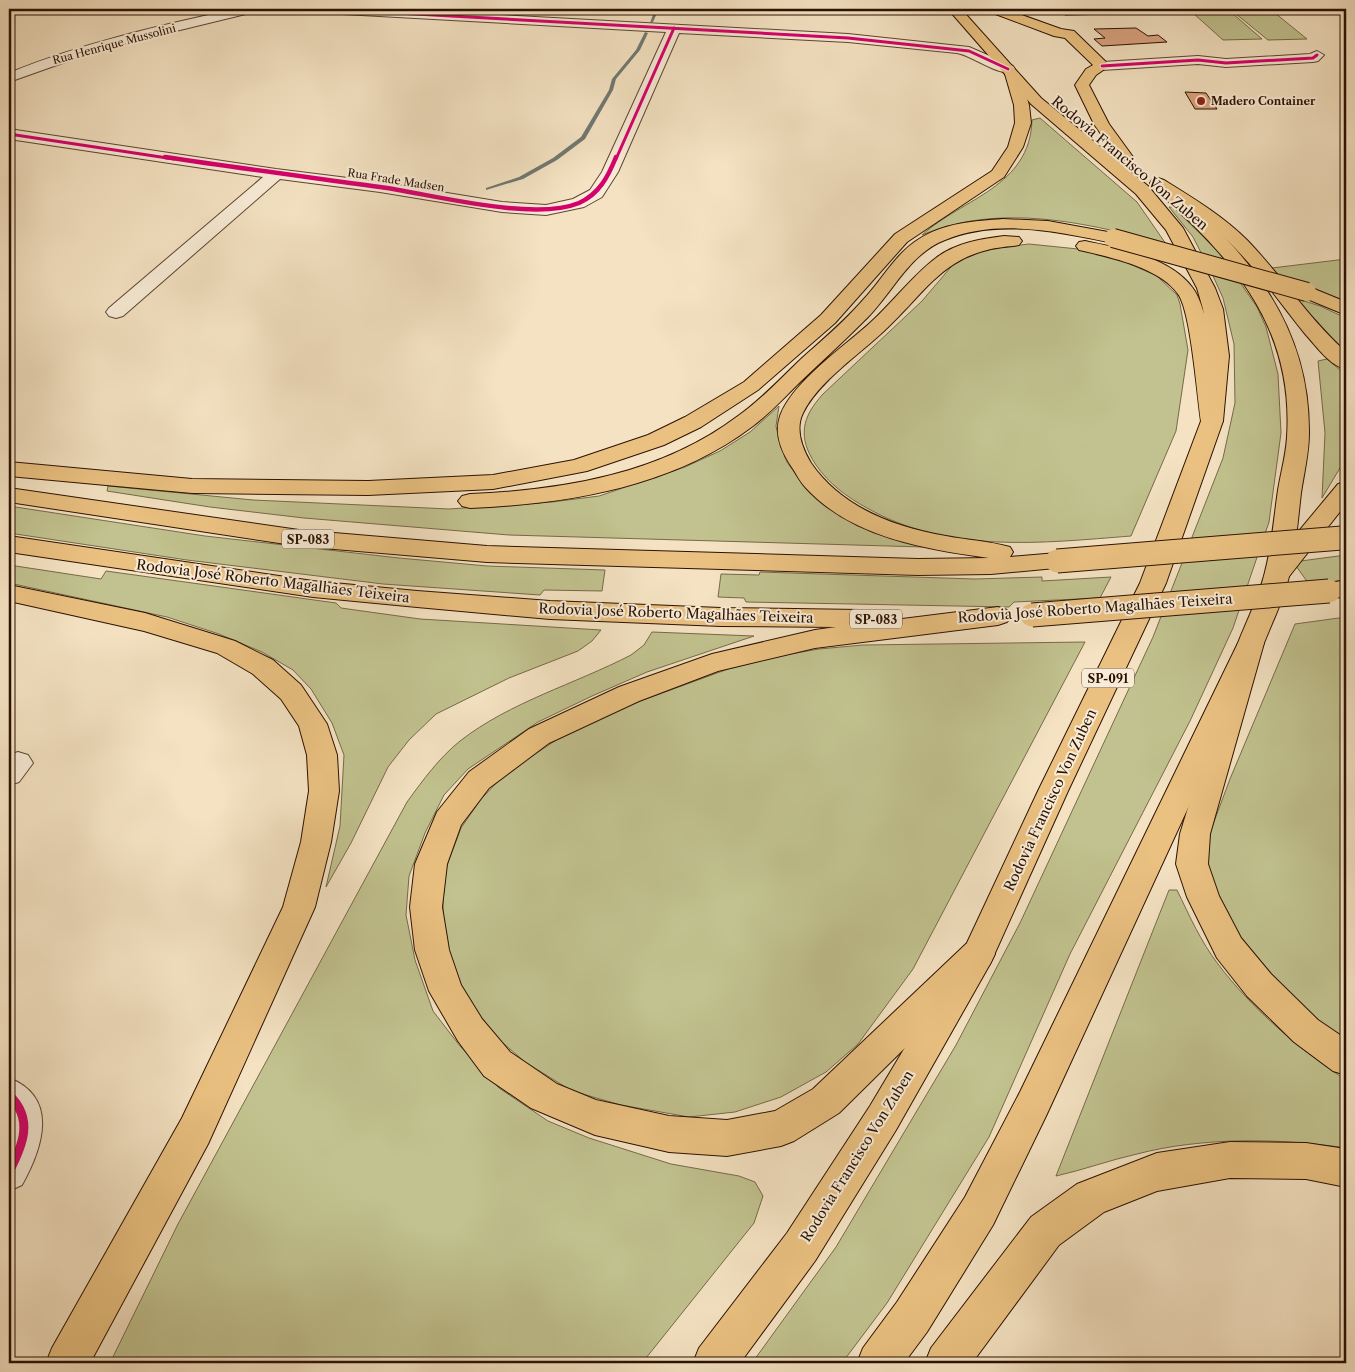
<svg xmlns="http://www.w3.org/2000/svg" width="1355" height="1372" font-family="'Libre Caslon Text',serif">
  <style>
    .green { fill: #c1c28f; stroke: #766a48 }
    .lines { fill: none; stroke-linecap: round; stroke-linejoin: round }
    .stream { fill: #707871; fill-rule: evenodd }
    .building { fill: #dba582; stroke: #2b1102 }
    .minor-casing { stroke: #5d4532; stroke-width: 2 }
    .primary-casing { stroke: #2b1102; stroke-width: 2 }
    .motorway-casing { stroke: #2b1102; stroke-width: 2 }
    .minor { fill: #f8ecd7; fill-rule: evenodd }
    .primary { fill: #eac181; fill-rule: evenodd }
    .motorway { fill: #eac181; fill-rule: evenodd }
    .motorway-bridge-far1-casing { stroke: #2b1102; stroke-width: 20; stroke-linecap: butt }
    .motorway-bridge-casing { stroke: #2b1102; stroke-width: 25; stroke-linecap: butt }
    .motorway-bridge-far1 { stroke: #eac181; stroke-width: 18 }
    .motorway-bridge { stroke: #eac181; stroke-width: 23 }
    .cycleway-far2-casing { stroke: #f8ecd7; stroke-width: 5 }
    .cycleway-far1-casing { stroke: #f8ecd7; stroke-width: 6 }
    .cycleway-casing { stroke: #f8ecd7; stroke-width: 12 }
    .cycleway-far2 { stroke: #d6006c; stroke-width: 3 }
    .cycleway-far1 { stroke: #d6006c; stroke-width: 4.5 }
    .cycleway { stroke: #d6006c; stroke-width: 9 }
    .poi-dot { fill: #8f2418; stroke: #f8ecd7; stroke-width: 2 }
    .labels { text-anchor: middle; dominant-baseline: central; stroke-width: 4; stroke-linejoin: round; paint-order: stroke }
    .far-street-label { font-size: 11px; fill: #2b1102; stroke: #f8ecd7 }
    .far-poi-label { font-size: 11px; font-weight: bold; fill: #2b1102; stroke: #f8ecd7; text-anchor: start }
    .shield { fill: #f8ecd7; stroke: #685342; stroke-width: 1 }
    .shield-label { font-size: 12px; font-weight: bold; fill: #2b1102 }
    .street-label { font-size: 14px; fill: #2b1102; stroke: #f8ecd7 }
  </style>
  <rect width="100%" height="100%" fill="#f4e2c2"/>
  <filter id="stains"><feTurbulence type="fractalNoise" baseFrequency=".004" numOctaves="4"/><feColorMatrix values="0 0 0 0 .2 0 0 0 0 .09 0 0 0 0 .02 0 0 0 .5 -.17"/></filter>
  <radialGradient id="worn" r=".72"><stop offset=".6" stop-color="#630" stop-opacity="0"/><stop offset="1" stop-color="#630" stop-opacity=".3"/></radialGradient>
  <path class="green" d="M 1232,13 L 1262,39 L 1223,40 L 1194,14 Z
    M 1275,13 L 1307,39 L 1268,40 L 1236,14 Z
    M 1040,118 L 1137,202 L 1166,244 C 1088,223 1000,202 922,235 C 963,198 1030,187 1032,120 Z
    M 1169,207 L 1173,207 L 1219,252 L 1257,307 L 1266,327 L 1278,374 L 1281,433 L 1269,522 L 1233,628 L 1190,721 L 1070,954 L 989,1137 L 887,1303 L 842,1363 L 752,1363 L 836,1247 L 956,1045 L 1020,923 L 1153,637 L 1223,458 L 1235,403 L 1234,344 L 1223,298 L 1214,278 L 1193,237 Z
    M 1029,244 L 1078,249 L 1121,260 L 1157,276 L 1177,295 L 1180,304 L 1188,350 L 1176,431 L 1131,536 C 1042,543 948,554 867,508 C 847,497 829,484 816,465 C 797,437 802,417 823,394 L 922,301 L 956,261 L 988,249 Z
    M 1346,259 L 1346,303 L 1309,286 L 1276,276 L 1272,268 Z
    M 1295,298 L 1320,306 L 1346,318 L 1346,353 Z
    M 1327,359 L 1346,375 L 1346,458 L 1322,498 L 1325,433 L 1318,361 Z
    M 779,406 L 776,426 L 780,444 L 787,462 L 800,480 L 878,533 L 923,547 L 509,535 L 304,518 L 210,507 L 107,491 L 108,486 L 253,500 L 449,509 L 552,502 L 599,496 L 685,467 L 720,451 L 750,432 Z
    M 9,506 L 205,536 L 399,558 L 487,566 L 605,570 L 602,591 L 544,590 L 540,595 L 383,584 L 187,560 L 9,533 Z
    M 1346,555 L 1346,580 L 1309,584 L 1293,562 Z
    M 9,565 L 101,579 L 106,571 L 336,603 L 341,608 L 420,619 L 601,630 L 592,641 L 578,651 L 509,678 L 436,714 L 409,740 L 388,767 L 351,843 L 326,887 L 340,826 L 344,755 L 332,723 L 311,689 L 293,670 L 262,652 L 219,634 L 167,617 L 9,583 Z
    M 760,572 L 975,579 L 1042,577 L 1042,581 L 1111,577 L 1100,598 L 1014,602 L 1009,607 L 746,602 L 744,598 L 718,597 L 721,574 L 759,575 Z
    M 1346,617 L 1346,1049 L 1315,1026 L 1267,975 L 1233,927 L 1206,872 L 1206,843 L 1230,779 L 1295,624 Z
    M 652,632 L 754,636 L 647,672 L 592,696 L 538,722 L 468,769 L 444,795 L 425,833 L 409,876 L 406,915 L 415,960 L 433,1011 L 460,1046 L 499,1088 L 548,1121 L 589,1138 L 671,1164 L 739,1176 L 755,1182 L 763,1196 L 754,1223 L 642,1363 L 110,1363 L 178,1224 L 407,802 C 423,780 439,758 460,741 C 510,702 575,684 631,655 L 644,645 Z
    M 1085,642 L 913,969 L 858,1044 L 826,1072 L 781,1097 L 735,1112 L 689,1117 L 621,1105 L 572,1091 L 525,1062 L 488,1030 L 458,980 L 443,937 L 443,901 L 446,868 L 461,828 L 481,799 L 506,773 L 570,731 L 621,708 L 728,669 L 778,656 L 819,649 L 863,645 Z
    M 1169,890 L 1177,890 C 1189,915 1201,942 1218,964 C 1251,1008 1300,1050 1346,1080 L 1346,1148 C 1280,1138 1202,1137 1137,1154 C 1110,1160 1083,1170 1056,1176 Z"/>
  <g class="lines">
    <path class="stream" d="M 655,9 L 659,9 L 653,22 L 650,23 Z
      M 645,32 L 648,33 L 640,50 L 616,79 L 613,90 L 585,139 L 557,160 L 523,179 L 486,190 L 486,188 L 519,177 L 553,158 L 581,137 L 609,90 L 612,79 L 636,50 Z"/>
  </g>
  <path class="building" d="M 1058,9 L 1109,9 L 1114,14 L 1065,15 Z
    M 1136,28 L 1148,36 L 1158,35 L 1167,42 L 1102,46 L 1094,39 L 1105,38 L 1094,29 Z
    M 1185,92 L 1206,93 L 1217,109 L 1195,109 Z"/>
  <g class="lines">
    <g class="minor-casing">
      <path id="minor" d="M 235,9 L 256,9 L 254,12 L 102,49 L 9,82 L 9,73 C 82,43 158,26 235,9 Z
        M 319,9 L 389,9 L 848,34 L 969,47 L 1013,66 L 1015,69 L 1013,72 C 998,76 973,56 957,53 L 848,42 L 679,33 L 618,172 L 602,197 L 584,207 L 546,215 L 502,212 L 380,192 L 280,179 L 123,316 L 116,318 L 109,316 L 106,312 L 109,308 L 263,177 L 9,139 L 9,129 L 276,169 L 380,182 L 502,202 L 546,205 L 573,199 L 590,190 L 602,172 L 666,32 L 325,13 L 321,12 Z
        M 1317,51 L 1324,55 L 1318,61 L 1313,62 L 1226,67 L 1198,64 L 1102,70 L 1095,66 L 1102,62 L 1198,56 L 1226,59 L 1310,54 Z
        M 18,752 L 28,755 L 33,763 L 19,782 L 9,785 L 9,755 Z
        M 9,1078 C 60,1098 42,1149 22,1185 L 9,1191 Z"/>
    </g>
    <g class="primary-casing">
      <path id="primary" d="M 948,9 L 961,9 L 1041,98 L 1148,186 L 1183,228 L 1215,288 L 1223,309 L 1229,356 L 1223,421 L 1166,583 L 1068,791 L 990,964 L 896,1130 L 815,1261 L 740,1363 L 693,1363 L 699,1348 L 787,1233 L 870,1106 L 966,945 L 1038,791 L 1140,583 L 1201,421 L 1209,356 L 1203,309 L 1197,288 L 1166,230 L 1136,194 L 1031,104 Z
        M 988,9 L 1005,9 L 1061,29 L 1074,31 L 1107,63 L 1109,66 L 1096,75 L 1089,85 L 1109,124 L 1133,157 L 1131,160 L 1119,160 L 1094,124 L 1075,85 L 1086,69 L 1093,65 L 1065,38 L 1054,36 L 990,12 Z
        M 1167,186 L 1173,187 C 1249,255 1310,325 1309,433 C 1309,453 1304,473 1301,493 C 1298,519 1296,546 1290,572 C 1285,597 1273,620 1264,643 L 1046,1116 L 993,1225 L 927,1332 L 904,1363 L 857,1363 L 863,1348 L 897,1302 L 965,1197 L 1020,1092 L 1238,643 C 1247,620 1259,597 1265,572 C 1272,545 1274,517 1278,490 C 1281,472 1286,455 1287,437 C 1294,330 1236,262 1161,195 L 1159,191 L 1161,187 Z"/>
    </g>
    <g class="motorway-casing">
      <path id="motorway" d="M 1012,70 L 1019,74 L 1029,105 L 1031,123 L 1023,147 L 1004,177 L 907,242 L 835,323 L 758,390 L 701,427 L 664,445 L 587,471 L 493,489 L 368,495 L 192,493 L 9,476 L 9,462 L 192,479 L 368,481 L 493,475 L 574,460 L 648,435 L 685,417 L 744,382 L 821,315 L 895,234 L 992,171 L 1008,147 L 1015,123 L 1014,105 L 1005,74 Z
        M 1158,178 L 1164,180 C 1193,198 1223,216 1247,240 C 1282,276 1309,319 1346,352 L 1346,369 C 1330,366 1317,347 1306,335 C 1280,303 1257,269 1227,240 C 1205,219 1178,204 1152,186 L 1150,183 L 1152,180 Z
        M 1003,219 L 1048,221 L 1119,234 L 1122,238 L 1119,242 L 1113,243 C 1059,232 998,218 945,240 C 908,254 891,296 863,322 C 843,342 821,362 800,382 C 785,397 770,413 753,426 C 673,487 568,504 470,508 L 462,506 L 458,501 L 462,496 L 470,494 C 564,490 661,474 738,416 C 761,400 780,379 800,360 C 821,341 844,322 863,300 C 882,280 895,254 919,239 C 943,223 975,221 1003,219 Z
        M 1004,236 L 1019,237 L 1022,241 L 1019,245 L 1013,246 C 945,251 930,288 885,330 C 861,353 817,383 803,413 C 795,429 802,448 811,463 C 842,508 894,527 946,536 C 967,540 989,541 1010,547 L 1013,552 L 1010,557 L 1057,553 L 1066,555 L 1069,561 L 1066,567 L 991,574 L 918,575 L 487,562 L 299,546 L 9,502 L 9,488 L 299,530 L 487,546 L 918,559 L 989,558 C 926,549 852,538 806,488 C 800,482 796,473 791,466 C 781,451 774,434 780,416 C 792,382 845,346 871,322 C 893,302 912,276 936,258 C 955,243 981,239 1004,236 Z
        M 1085,241 C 1120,248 1169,257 1192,287 C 1211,311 1217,389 1223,421 L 1220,426 L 1212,428 L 1204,426 L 1201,421 C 1197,395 1191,312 1178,294 C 1159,267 1109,257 1079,250 L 1076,246 L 1079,242 Z
        M 1307,286 L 1346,302 L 1346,315 L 1300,296 L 1298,292 L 1300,288 Z
        M 1346,482 L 1346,504 L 1287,579 L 1278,581 L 1269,579 L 1265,573 L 1269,567 L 1338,484 Z
        M 9,536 L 313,581 L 417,591 L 550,601 L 721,608 L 860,610 L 869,613 L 873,619 L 870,623 L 998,607 L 1007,610 L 1011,616 L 1007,622 L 998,625 L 815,648 L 718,671 L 639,701 L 549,743 L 489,788 L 461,825 L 447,864 L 442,907 L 449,950 L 461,985 L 482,1019 L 510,1052 L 557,1084 L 596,1100 L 669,1116 L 727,1120 L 775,1111 L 813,1089 L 966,944 L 978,940 L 990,944 L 995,954 L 990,964 L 839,1113 L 794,1141 L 781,1146 L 727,1156 L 669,1152 L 595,1135 L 531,1108 L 484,1076 L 458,1041 L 429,991 L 415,950 L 410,907 L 415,864 L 437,812 L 469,772 L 529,729 L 619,687 L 712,654 L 815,630 L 836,627 L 721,626 L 550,619 L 417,607 L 313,597 L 9,552 Z
        M 1346,580 L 1346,596 L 1329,599 L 1320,597 L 1316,591 L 1320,585 Z
        M 9,585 L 145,613 L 235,641 L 273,660 L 301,685 L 327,724 L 337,755 L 339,791 L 331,842 L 315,907 L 208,1144 L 90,1363 L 46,1363 L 52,1348 L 182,1118 L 283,907 L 301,842 L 309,791 L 307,755 L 299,726 L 281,699 L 253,674 L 217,653 L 144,631 L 9,601 Z
        M 1251,634 L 1260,637 L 1264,643 L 1210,834 L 1208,864 L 1219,896 L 1241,938 L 1271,974 L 1318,1020 L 1346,1039 L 1346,1075 L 1333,1071 L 1294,1042 L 1247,996 L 1217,958 L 1187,897 L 1176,864 L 1180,834 L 1238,643 L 1242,637 Z
        M 1230,1142 L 1306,1143 L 1346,1149 L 1346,1187 L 1306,1179 L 1230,1178 L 1157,1191 L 1104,1212 L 1059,1245 L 972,1363 L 925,1363 L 931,1348 L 1031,1217 L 1077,1184 L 1157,1153 Z"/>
    </g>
    <use href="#minor" class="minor"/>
    <use href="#primary" class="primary"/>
    <use href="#motorway" class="motorway"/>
    <g class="motorway-bridge-far1-casing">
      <path id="motorway-bridge-far1" d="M 1113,238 L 1307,292"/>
    </g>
    <g class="motorway-bridge-casing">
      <path id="motorway-bridge" d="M 1057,561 L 1342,538
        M 1032,615 L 1329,591"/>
    </g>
    <use href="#motorway-bridge-far1" class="motorway-bridge-far1"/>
    <use href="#motorway-bridge" class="motorway-bridge"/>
    <g class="cycleway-far2-casing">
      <path id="cycleway-far2" d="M 325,9 L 848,38 L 969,51 L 1008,69
        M 1102,66 L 1198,60 L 1226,63 L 1313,58 L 1317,55
        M 9,134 L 174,159
        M 616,159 L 674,28"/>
    </g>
    <g class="cycleway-far1-casing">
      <path id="cycleway-far1" d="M 165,157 C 237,168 308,177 380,187 C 431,194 533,222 579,203 C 599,194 608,177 616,157"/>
    </g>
    <g class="cycleway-casing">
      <path id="cycleway" d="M 9,1095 C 34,1119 23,1145 9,1172"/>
    </g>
    <use href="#cycleway-far2" class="cycleway-far2"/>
    <use href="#cycleway-far1" class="cycleway-far1"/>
    <use href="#cycleway" class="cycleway"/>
  </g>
  <circle class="poi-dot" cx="1201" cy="101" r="5"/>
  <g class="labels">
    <g class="far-street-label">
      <text transform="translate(114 44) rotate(-15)">Rua Henrique Mussolini</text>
      <text transform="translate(396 180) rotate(9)">Rua Frade Madsen</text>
    </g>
    <g class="far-poi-label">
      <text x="1211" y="101">Madero Container</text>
    </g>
    <g class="shield">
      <rect x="282" y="529.5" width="52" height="19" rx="4"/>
      <rect x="850" y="609.5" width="52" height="19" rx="4"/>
      <rect x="1082" y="668.5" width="52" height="19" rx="4"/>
    </g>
    <g class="shield-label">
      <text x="308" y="539">SP-083</text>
      <text x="876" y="619">SP-083</text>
      <text x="1108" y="678">SP-091</text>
    </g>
    <g class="street-label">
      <text transform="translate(1130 163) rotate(40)">Rodovia Francisco Von Zuben</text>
      <text transform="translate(273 581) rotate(7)">Rodovia José Roberto Magalhães Teixeira</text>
      <text transform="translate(1095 608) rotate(-4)">Rodovia José Roberto Magalhães Teixeira</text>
      <text transform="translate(676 613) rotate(2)">Rodovia José Roberto Magalhães Teixeira</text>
      <text transform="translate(1050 800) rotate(-65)">Rodovia Francisco Von Zuben</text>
      <text transform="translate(857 1156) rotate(-58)">Rodovia Francisco Von Zuben</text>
    </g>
  </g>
  <rect width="1355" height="1372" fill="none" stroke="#f4e2c2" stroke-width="30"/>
  <rect x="10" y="10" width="1335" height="1352" fill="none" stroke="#2b1102" stroke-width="2.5"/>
  <rect x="15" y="15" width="1325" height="1342" fill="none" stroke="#2b1102"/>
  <rect width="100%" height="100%" filter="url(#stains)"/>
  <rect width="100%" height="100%" fill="url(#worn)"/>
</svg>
